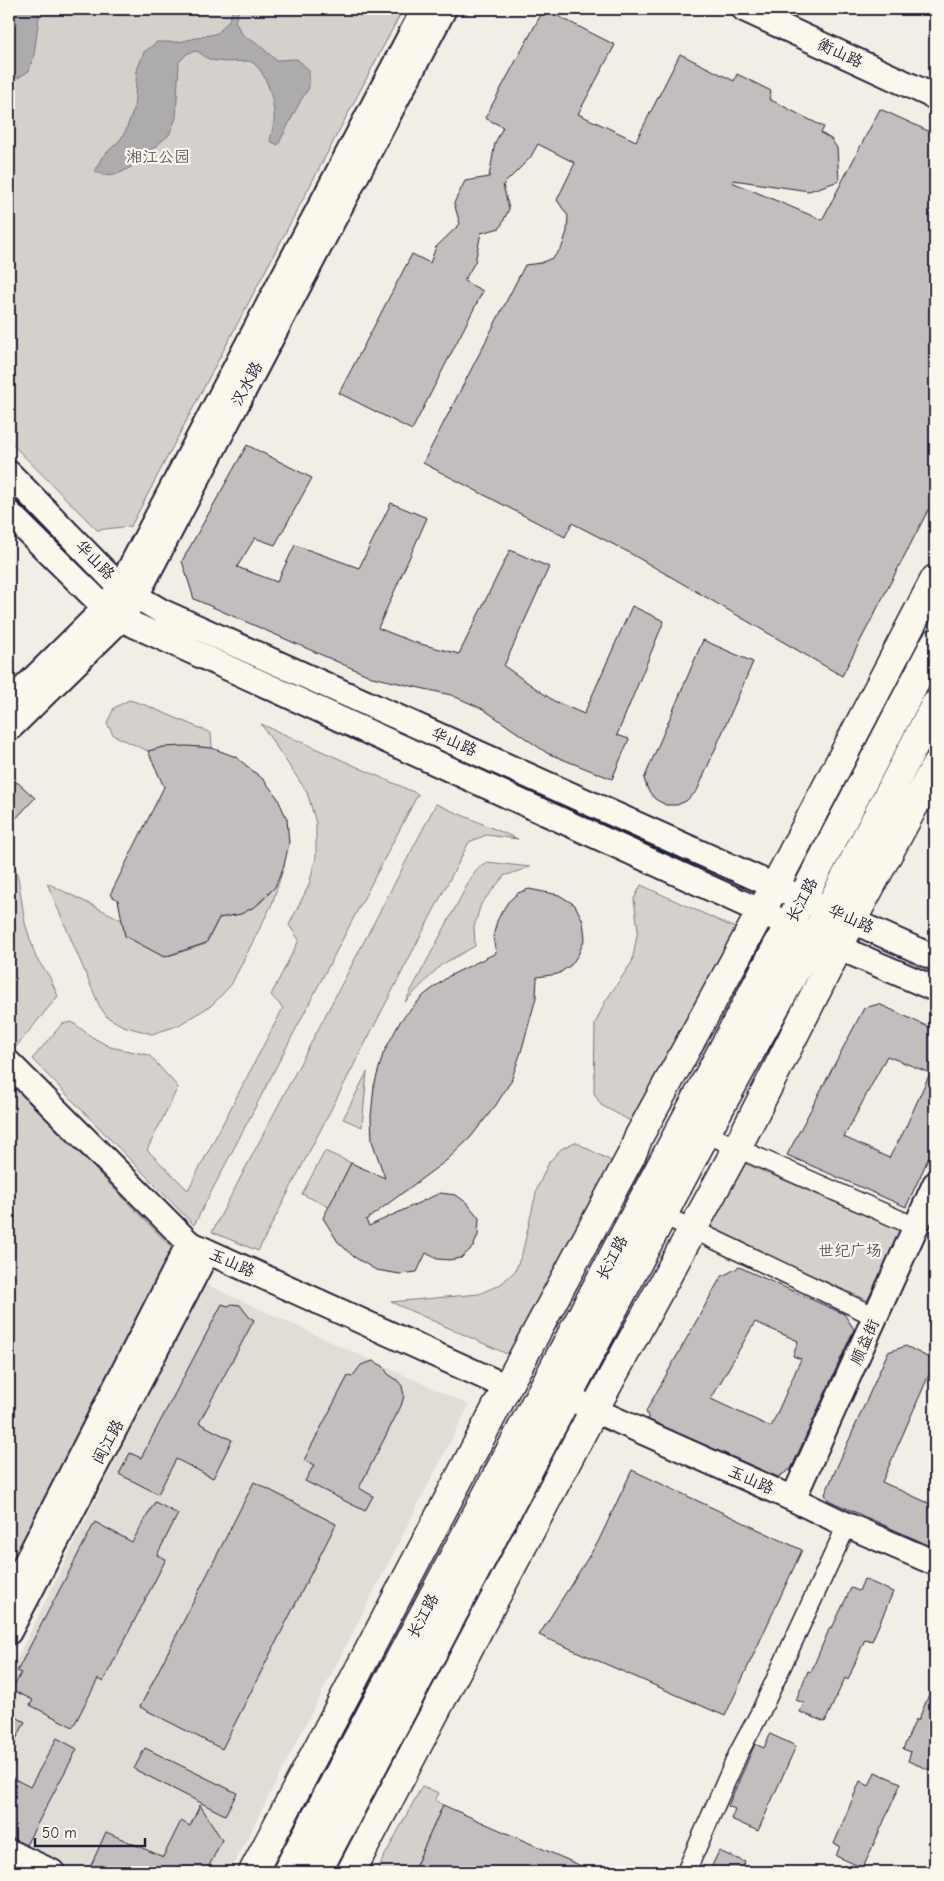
<svg xmlns="http://www.w3.org/2000/svg" width="944" height="1881" font-family="'Comic Neue','LXGW WenKai TC',sans-serif">
  <style>
    .built { fill: #e0dcd6 }
    .green { fill: #d4d1cc; stroke: #7b7a84 }
    .water { fill: #aeabad; stroke: #76747f }
    .building { fill: #c2bebe; stroke: #22223b; fill-rule: evenodd }
    .lines { fill: none; stroke-linecap: round; stroke-linejoin: round }
    .street-casing { stroke: #22223b; stroke-width: 21 }
    .secondary-casing { stroke: #22223b; stroke-width: 28 }
    .primary-casing { stroke: #22223b; stroke-width: 31 }
    .street { stroke: #fbf7ec; stroke-width: 18 }
    .secondary { stroke: #fbf7ec; stroke-width: 24 }
    .primary { stroke: #fbf7ec; stroke-width: 28 }
    .labels { text-anchor: middle; dominant-baseline: central; stroke-width: 4.5; stroke-linejoin: round; paint-order: stroke }
    .street-label { font-size: 16px; fill: #22223b; stroke: #fbf7ec }
    .park-label { font-size: 16px; fill: #575766; stroke: #fbf7ec }
  </style>
  <rect width="100%" height="100%" fill="#f2eee5"/>
  <filter id="ink" filterUnits="userSpaceOnUse"><feTurbulence type="fractalNoise" baseFrequency=".02" numOctaves="2"/><feDisplacementMap in="SourceGraphic" scale="10" xChannelSelector="R" yChannelSelector="G"/><feConvolveMatrix kernelMatrix="1 2 1 2 8 2 1 2 1" color-interpolation-filters="sRGB"/></filter>
  <g filter="url(#ink)">
    <path class="built" d="M 203,1283 L 469,1405 L 230,1872 L 80,1872 L 9,1841 L 9,1675 Z"/>
    <path class="green" d="M 9,9 L 403,9 L 131,526 L 97,530 L 9,441 Z
      M 129,700 L 143,704 L 211,733 L 212,748 C 190,746 170,745 148,751 L 113,735 L 107,723 L 114,708 Z
      M 261,724 L 418,794 L 194,1225 L 32,1059 L 62,1024 L 72,1022 L 92,1037 L 110,1047 L 149,1055 L 178,1087 L 147,1150 L 188,1190 L 283,1008 L 271,995 L 299,940 L 289,925 L 309,885 L 316,857 L 316,823 L 307,792 Z
      M 436,804 L 518,839 L 486,835 L 469,842 L 258,1251 L 212,1232 Z
      M 9,855 L 13,859 L 18,877 L 25,923 L 36,958 L 49,976 L 58,996 L 15,1048 L 9,1041 Z
      M 487,862 L 530,867 L 504,876 L 481,904 L 474,927 L 475,946 L 441,965 L 405,1002 L 471,878 L 480,866 Z
      M 284,866 L 272,904 L 231,985 L 212,1005 L 177,1026 L 152,1034 L 123,1026 L 107,1017 L 99,1005 L 47,883 L 122,920 L 125,936 L 165,957 L 206,944 L 219,918 C 256,912 270,901 284,866 Z
      M 641,885 L 735,928 L 636,1124 L 601,1105 L 594,1093 L 595,1024 L 605,1002 L 632,962 L 638,930 L 634,899 Z
      M 367,1072 L 362,1127 L 343,1119 Z
      M 9,1081 L 176,1252 L 9,1582 Z
      M 575,1142 L 615,1163 L 516,1358 L 391,1302 L 479,1294 L 501,1284 L 515,1271 L 522,1254 L 537,1189 L 549,1162 L 561,1149 Z
      M 325,1151 L 351,1163 L 329,1207 L 302,1194 Z
      M 744,1163 L 904,1232 L 874,1303 L 709,1230 Z
      M 422,1786 L 439,1793 L 435,1800 L 443,1805 L 413,1872 L 376,1872 Z"/>
    <path class="water" d="M 9,9 L 40,9 L 34,55 L 29,71 L 18,78 L 9,75 Z
      M 233,9 L 240,9 L 235,21 L 242,34 L 259,45 L 276,60 L 297,59 L 309,70 L 309,88 L 301,100 L 278,145 L 270,141 C 271,135 273,128 274,121 C 275,103 267,70 250,61 L 226,62 L 210,60 L 197,51 L 188,53 L 179,62 L 176,118 L 169,135 L 131,167 L 118,174 L 103,175 L 95,171 L 102,157 L 120,140 L 125,132 L 134,109 L 137,70 L 144,52 L 157,42 L 179,42 L 218,33 L 229,20 Z"/>
    <path class="building" d="M 544,9 L 615,45 L 578,114 L 636,141 L 680,54 L 734,81 L 737,74 L 771,91 L 769,99 L 824,127 L 821,133 L 831,139 L 837,148 L 839,181 L 809,191 L 733,180 L 732,182 L 822,220 L 880,109 L 935,134 L 935,497 L 842,676 L 628,552 L 572,523 L 565,537 L 423,463 L 525,265 L 541,263 L 554,257 L 562,247 L 567,231 L 568,216 L 557,200 L 575,163 L 538,144 L 530,158 L 503,185 L 509,209 L 500,228 L 481,233 L 475,262 L 464,281 L 483,291 L 412,430 L 339,393 L 412,254 L 430,263 L 436,247 L 460,224 L 454,203 L 465,181 L 489,177 L 495,143 L 503,127 L 485,118 Z
      M 247,445 L 312,478 L 275,545 L 255,538 L 237,567 L 277,582 L 295,545 L 359,568 L 391,503 L 427,518 L 378,628 L 413,642 L 459,654 L 510,550 L 549,567 L 504,666 L 554,701 L 584,714 L 632,606 L 664,621 L 617,735 L 629,739 L 612,779 L 547,753 L 483,709 L 451,695 L 372,677 L 194,599 L 182,561 Z
      M 703,640 L 753,662 L 697,791 L 686,801 L 677,805 L 666,805 L 655,799 L 648,790 L 644,779 Z
      M 187,746 L 212,748 L 236,757 L 264,780 L 277,797 L 287,819 L 289,843 L 284,866 L 275,887 L 256,906 L 241,914 L 219,918 L 206,943 L 164,957 L 125,936 L 118,900 L 110,895 L 164,787 L 148,751 L 163,747 Z
      M 17,782 L 35,798 L 9,826 L 9,791 Z
      M 529,889 L 559,895 L 575,905 L 583,921 L 585,938 L 578,955 L 571,965 L 558,974 L 537,977 L 536,998 L 521,1052 L 511,1081 L 496,1105 L 470,1138 L 447,1160 L 366,1220 L 369,1226 L 440,1193 L 456,1195 L 467,1203 L 479,1218 L 478,1235 L 473,1247 L 461,1258 L 449,1260 L 437,1259 L 426,1253 L 417,1272 L 400,1274 L 376,1270 L 354,1257 L 338,1242 L 323,1218 L 351,1163 L 385,1178 L 372,1141 L 371,1116 L 374,1086 L 383,1054 L 401,1020 L 424,995 L 449,976 L 496,953 L 493,937 L 497,921 L 501,913 L 508,902 L 518,893 Z
      M 879,1004 L 935,1030 L 935,1144 L 906,1207 L 787,1155 L 864,1008 ZM 887,1056 L 930,1073 L 903,1133 L 889,1158 L 844,1137 Z
      M 739,1267 L 844,1314 L 854,1329 L 791,1469 L 778,1477 L 649,1420 L 646,1411 L 721,1277 ZM 755,1322 L 798,1341 L 793,1356 L 801,1359 L 771,1427 L 711,1399 Z
      M 222,1304 L 228,1306 L 232,1304 L 240,1305 L 249,1317 L 254,1320 L 199,1423 L 232,1440 L 213,1478 L 176,1459 L 158,1494 L 119,1474 L 130,1453 L 141,1458 Z
      M 906,1346 L 935,1361 L 882,1482 L 935,1506 L 935,1548 L 828,1500 L 825,1494 L 888,1352 Z
      M 373,1361 L 383,1366 L 388,1374 L 397,1380 L 402,1386 L 404,1396 L 401,1406 L 359,1488 L 373,1496 L 365,1511 L 305,1481 L 314,1465 L 304,1460 L 348,1376 L 352,1377 L 361,1365 Z
      M 632,1470 L 802,1550 L 725,1716 L 539,1635 L 598,1542 Z
      M 254,1482 L 336,1524 L 222,1749 L 140,1707 Z
      M 155,1502 L 178,1514 L 157,1555 L 166,1559 L 103,1682 L 98,1679 L 73,1727 L 30,1705 L 33,1700 L 12,1690 L 21,1673 L 17,1671 L 95,1522 L 132,1542 Z
      M 864,1579 L 893,1592 L 872,1641 L 865,1639 L 848,1680 L 845,1678 L 825,1722 L 800,1712 L 804,1703 L 796,1700 L 808,1671 L 811,1672 L 830,1627 L 832,1628 L 851,1588 L 859,1591 Z
      M 935,1680 L 935,1763 L 932,1771 L 908,1761 L 911,1752 L 903,1749 L 916,1719 L 918,1721 Z
      M 9,1713 L 25,1722 L 9,1753 Z
      M 770,1734 L 796,1746 L 758,1831 L 731,1819 L 735,1809 L 728,1806 L 755,1744 L 764,1748 Z
      M 57,1738 L 77,1749 L 26,1845 L 9,1837 L 9,1776 L 30,1787 Z
      M 145,1748 L 237,1793 L 225,1815 L 134,1769 Z
      M 875,1772 L 901,1783 L 863,1868 L 836,1856 L 840,1846 L 834,1844 L 860,1781 L 869,1786 Z
      M 200,1805 L 222,1840 L 206,1872 L 88,1872 L 106,1832 L 163,1857 L 181,1821 L 190,1826 Z
      M 443,1805 L 595,1872 L 413,1872 Z
      M 719,1851 L 745,1862 L 741,1872 L 709,1872 Z"/>
    <g class="lines">
      <g class="street-casing">
        <path id="street" d="M 706,1133 L 737,1148 L 916,1227
          M 663,1215 L 876,1317
          M 686,1872 L 739,1752 L 761,1711 L 847,1525"/>
      </g>
      <g class="secondary-casing">
        <path id="secondary" d="M 744,9 L 935,97
          M 9,473 L 120,587 L 163,612 L 935,958
          M 9,513 L 105,608 L 121,619 L 760,911 L 814,937 L 935,989
          M 9,703 L 105,608 L 120,587 L 424,9
          M 9,729 L 121,619 L 136,596 L 444,9
          M 9,1063 L 189,1243 L 507,1387
          M 567,1396 L 594,1410 L 793,1499 L 847,1525 L 935,1563
          M 793,1499 L 935,1184
          M 9,1596 L 189,1243
          M 9,1632 L 207,1252
          M 9,1852 L 52,1872"/>
      </g>
      <g class="primary-casing">
        <path id="primary" d="M 253,1872 L 507,1387 L 632,1154 L 639,1136 L 775,886 L 935,579
          M 287,1872 L 789,924 L 935,643
          M 317,1872 L 706,1133 L 829,909 L 935,705
          M 351,1872 L 594,1410 L 737,1148 L 853,919 L 935,767"/>
      </g>
      <use href="#street" class="street"/>
      <use href="#secondary" class="secondary"/>
      <use href="#primary" class="primary"/>
    </g>
  </g>
  <g class="labels">
    <g class="street-label">
      <text transform="translate(840 53) rotate(25)">衡山路</text>
      <text transform="translate(247 384) rotate(-62)">汉水路</text>
      <text transform="translate(95 560) rotate(45)">华山路</text>
      <text transform="translate(454 742) rotate(24)">华山路</text>
      <text transform="translate(802 900) rotate(-62)">长江路</text>
      <text transform="translate(851 919) rotate(24)">华山路</text>
      <text transform="translate(612 1258) rotate(-62)">长江路</text>
      <text transform="translate(232 1263) rotate(24)">玉山路</text>
      <text transform="translate(865 1342) rotate(-66)">顺益街</text>
      <text transform="translate(108 1442) rotate(-62)">闽江路</text>
      <text transform="translate(751 1480) rotate(24)">玉山路</text>
      <text transform="translate(423 1616) rotate(-62)">长江路</text>
    </g>
    <g class="park-label">
      <text x="158" y="157">湘江公园</text>
      <text x="850" y="1251">世纪广场</text>
    </g>
  </g>
  <rect width="944" height="1881" fill="none" stroke="#fbf7ec" stroke-width="30"/>
  <rect x="15" y="15" width="914" height="1851" fill="none" stroke="#22223b" stroke-width="2" filter="url(#ink)"/>
  <path d="M35 1838v8h110v-8" fill="none" stroke="#22223b" stroke-width="2.5"/>
  <text x="42" y="1838" font-size="15" fill="#22223b" stroke="#fbf7ec" stroke-width="4" paint-order="stroke">50 m</text>
</svg>
